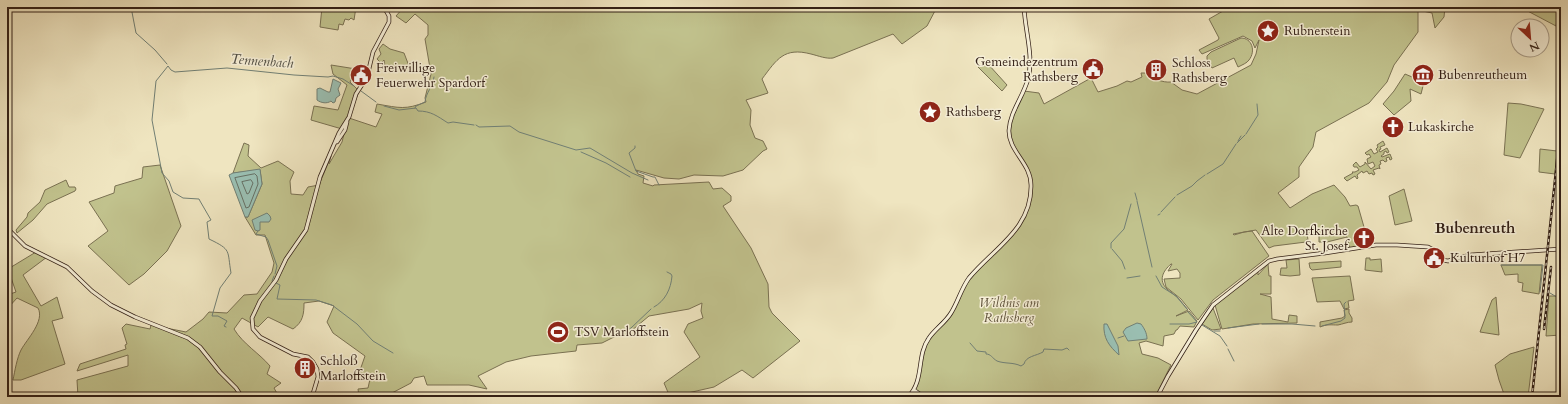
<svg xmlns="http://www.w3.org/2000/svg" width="1568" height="404" font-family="Cardo,serif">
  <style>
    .green { fill: #c1c28d; stroke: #7a7152 }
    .water { fill: #9abfb2; stroke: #717f74 }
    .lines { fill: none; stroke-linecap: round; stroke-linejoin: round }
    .shore { stroke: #667064; stroke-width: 1 }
    .stream { stroke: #717f74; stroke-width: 1 }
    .secondary-casing { stroke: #332016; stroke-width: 4.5 }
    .secondary { stroke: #f5eed6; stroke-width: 3 }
    .rail-casing { stroke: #332016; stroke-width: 2.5 }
    .rail { stroke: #f5eed6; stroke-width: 1; stroke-dasharray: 3; stroke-linecap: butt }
    .labels { text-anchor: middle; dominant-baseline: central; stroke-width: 3; stroke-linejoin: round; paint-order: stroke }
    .poi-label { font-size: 13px; fill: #332016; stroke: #f5eed6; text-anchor: start }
    .park-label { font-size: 13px; font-style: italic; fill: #5e513a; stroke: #f5eed6 }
    .water-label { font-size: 14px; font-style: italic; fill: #525045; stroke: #f5eed6 }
    .quarter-label { font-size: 15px; font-weight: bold; fill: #332016; stroke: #f5eed6 }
  </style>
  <rect width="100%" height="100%" fill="#efe5c0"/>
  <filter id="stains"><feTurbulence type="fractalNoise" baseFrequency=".005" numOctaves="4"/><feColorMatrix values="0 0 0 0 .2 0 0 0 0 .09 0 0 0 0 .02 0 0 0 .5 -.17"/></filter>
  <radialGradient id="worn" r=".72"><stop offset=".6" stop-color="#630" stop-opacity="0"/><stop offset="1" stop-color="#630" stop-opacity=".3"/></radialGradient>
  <path class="green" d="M 322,7 L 356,7 L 354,20 L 351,18 L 349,20 L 345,19 L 343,25 L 339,24 L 338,30 L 320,27 Z
    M 404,7 L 937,7 L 927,26 L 902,44 L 893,34 L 833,58 C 826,59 819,56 811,54 C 784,47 777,59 762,79 L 768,93 L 746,100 L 751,110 L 750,125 L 755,138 L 763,141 L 767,149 L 763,151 L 743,170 L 723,176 L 694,175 L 679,179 L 664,178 L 636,170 L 638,174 L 644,176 L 643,183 L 653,186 L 654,185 L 709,182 L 713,189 L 722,188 L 731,196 L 731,201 L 723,206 L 751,248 L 768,284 L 769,307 L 772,313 L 800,341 L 753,378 L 742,370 L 714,387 L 670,397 L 664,383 L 700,357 L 684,332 L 688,324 L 703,318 L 701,311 L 702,303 L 689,309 L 649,316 L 625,336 L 622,333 L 602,343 L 577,345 L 576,351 L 531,356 L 506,362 L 478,376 L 487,389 L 469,385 L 427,385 L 424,376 L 414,378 L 411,383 L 392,393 L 391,397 L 359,397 L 358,389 L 368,388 L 370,379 L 358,376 L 365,356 L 333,333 L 327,322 L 334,306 L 319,301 L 304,303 C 304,314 303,322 293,329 L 268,317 L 258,327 L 242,318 L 234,329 C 243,344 259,353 270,366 L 267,374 L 281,383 L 274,388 L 278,395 L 276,397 L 78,397 L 77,380 L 128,366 L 128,355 L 77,371 L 80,364 L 126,349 L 125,345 L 127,344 L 122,328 L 126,324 L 150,329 L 151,325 L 186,332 L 203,319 L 209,312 L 227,313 L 244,295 L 257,294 L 272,272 L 274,263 L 265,235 L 256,235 L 245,217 L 248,217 L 262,184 L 260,170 L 233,173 L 244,143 L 249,145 L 248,156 L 261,168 L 278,161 L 294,172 L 290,181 L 291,194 L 303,195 L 308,187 L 319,185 L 331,156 L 329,164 L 342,142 L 345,130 L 344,131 L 342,129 L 311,120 L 314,106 L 338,110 L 347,85 L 333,74 L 331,65 L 356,69 L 350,82 L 359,91 L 349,118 L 376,127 L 382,114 L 375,112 L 377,104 C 400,108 405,110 426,102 L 425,98 L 431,74 L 425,39 L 428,35 L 428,25 L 415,14 L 406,23 L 396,16 Z
    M 1230,7 L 1445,7 L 1444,17 L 1435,28 L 1432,13 L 1418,10 L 1418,32 L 1394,65 L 1387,82 L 1369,103 L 1316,132 L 1313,147 L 1299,167 L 1299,177 L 1278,193 L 1290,208 L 1312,194 L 1334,185 L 1345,197 L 1350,206 L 1356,205 L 1358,206 L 1366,234 L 1361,235 L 1363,245 L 1350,248 L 1347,237 L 1327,242 L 1319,242 L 1319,233 L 1307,233 L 1308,240 L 1306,240 L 1306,242 L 1274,246 L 1269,248 L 1256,230 L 1233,234 L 1234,235 L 1244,232 L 1252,231 L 1269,256 L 1213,300 L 1198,320 L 1181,299 L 1166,287 L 1164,279 L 1180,278 L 1180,273 L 1177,269 L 1168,271 L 1172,264 L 1171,264 C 1163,271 1158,280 1167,289 C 1170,292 1174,294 1177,297 C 1181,301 1184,305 1188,310 L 1176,316 L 1189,311 L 1197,321 L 1194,327 L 1180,326 L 1177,330 L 1176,330 L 1174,334 L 1164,336 L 1163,346 L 1146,341 L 1139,343 L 1142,354 L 1158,358 L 1171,365 L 1155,397 L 924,397 L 914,390 L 922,356 L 928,340 L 947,319 L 968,279 L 1014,233 L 1027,211 L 1031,180 L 1010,139 L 1010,124 L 1024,91 L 1039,93 L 1044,104 L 1091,78 L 1098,92 L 1117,86 L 1127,81 L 1131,82 L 1142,77 L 1141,73 L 1146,73 C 1151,78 1163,83 1171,82 L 1182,90 L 1197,94 L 1251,65 L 1256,54 L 1259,40 L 1255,48 L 1252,41 L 1243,36 L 1202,54 L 1199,50 L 1218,40 L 1219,38 L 1209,19 Z
    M 1520,7 L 1559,7 L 1556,26 Z
    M 1241,38 C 1252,38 1256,51 1249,60 C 1247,63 1242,65 1238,67 L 1234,58 L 1212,68 L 1207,59 L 1207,56 L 1211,52 Z
    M 383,44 L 390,49 L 404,53 L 409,66 L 403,65 L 399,68 L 391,66 L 390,68 L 388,67 L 387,69 L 384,67 L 385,66 L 384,60 L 381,63 L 377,59 L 381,54 L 379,49 Z
    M 988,64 L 1007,85 L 1002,91 L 978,67 Z
    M 1405,74 L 1424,82 L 1421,94 L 1410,89 L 1411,101 L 1394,115 L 1383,104 L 1394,91 Z
    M 1508,103 L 1521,104 L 1544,109 L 1520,158 L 1504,155 Z
    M 1383,141 L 1385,145 L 1380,147 L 1381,149 L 1379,150 L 1380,152 L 1387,148 L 1389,152 L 1387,153 L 1386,151 L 1384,152 L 1384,154 L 1381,156 L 1382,157 L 1390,154 L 1392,159 L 1390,160 L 1389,157 L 1386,158 L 1387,161 L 1385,162 L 1383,160 L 1380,161 L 1381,164 L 1379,165 L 1380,169 L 1379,168 L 1373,170 L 1375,174 L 1373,175 L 1372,173 L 1369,174 L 1367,171 L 1363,173 L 1362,171 L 1357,175 L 1358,178 L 1357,179 L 1355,176 L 1347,181 L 1344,178 L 1353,173 L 1352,172 L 1355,172 L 1359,170 L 1357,167 L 1354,167 L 1353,165 L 1356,162 L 1360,167 L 1365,164 L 1365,162 L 1371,169 L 1375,166 L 1373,162 L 1368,164 L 1367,159 L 1371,157 L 1369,154 L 1367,155 L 1365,153 L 1371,149 L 1374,154 L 1378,152 L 1376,149 L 1378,147 L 1377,145 Z
    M 1540,149 L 1557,151 L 1555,174 L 1539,172 Z
    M 160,165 L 181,226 L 167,251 L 144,274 L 129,285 L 88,246 L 108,231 L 89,202 L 114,193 L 115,186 L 142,178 L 143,167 Z
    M 66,180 L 69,187 L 75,187 L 76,189 L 75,191 L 47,204 L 33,220 L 17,233 L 16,230 L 27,217 L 28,213 L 40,202 L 45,190 Z
    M 1404,189 L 1412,221 L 1395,225 L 1389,196 Z
    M 36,252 L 47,257 L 23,275 L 41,306 L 57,297 L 63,318 L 52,321 L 65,364 L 21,380 L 13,380 C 15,370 17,358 21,350 C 27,339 45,321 38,308 L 17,298 L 7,309 L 7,295 L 16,292 L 8,269 Z
    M 1366,258 L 1370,258 L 1370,260 L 1381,259 L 1382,272 L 1365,270 Z
    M 1299,259 L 1300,275 L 1290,276 L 1280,275 L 1281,268 L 1287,268 L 1286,260 Z
    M 1341,261 L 1341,267 L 1312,270 L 1310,268 L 1309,263 Z
    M 1268,264 L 1269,276 L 1271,276 L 1271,294 L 1260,294 L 1271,297 L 1272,319 L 1288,322 L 1289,315 L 1297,316 L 1297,323 L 1253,324 L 1222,329 L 1215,305 L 1258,271 L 1258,275 Z
    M 1501,265 L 1542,265 L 1539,294 L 1522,291 L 1523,283 L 1518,282 L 1518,274 L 1505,275 Z
    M 1350,276 L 1354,300 L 1348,301 L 1349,308 L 1344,309 L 1340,301 L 1317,302 L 1312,278 Z
    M 1549,296 L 1561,296 L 1561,335 L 1546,336 Z
    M 1496,297 L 1499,335 L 1480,332 L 1492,300 Z
    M 1213,308 L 1221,329 L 1212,330 L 1202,324 Z
    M 1349,309 L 1349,313 L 1352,318 L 1352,322 C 1347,322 1343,324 1338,325 C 1331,325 1327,324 1320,327 L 1320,322 L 1342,318 L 1345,316 L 1344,310 Z
    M 1534,347 L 1528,397 L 1505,397 L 1499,380 L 1495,365 L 1510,354 Z"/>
  <path class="water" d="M 333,79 L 341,83 L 338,89 L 340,95 L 336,98 L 335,102 L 333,103 L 331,101 C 327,104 321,103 317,100 L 317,89 L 320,88 L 328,92 L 330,92 Z
    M 260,169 L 262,184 L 248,217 L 245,217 L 229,175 L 233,173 Z
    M 267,213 L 270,216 L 271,219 L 269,222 L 260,222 L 260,230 L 258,231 L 255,230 L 252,220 Z
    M 1137,323 L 1141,324 C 1144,328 1147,333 1147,339 L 1128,341 L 1123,332 L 1126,328 Z
    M 1104,324 L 1107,324 L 1118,346 L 1119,355 C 1109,346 1103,338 1104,324 Z"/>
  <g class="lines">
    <path class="shore" d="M 255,174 L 257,176 L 258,184 L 249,207 L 246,208 L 235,178 Z
      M 251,180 L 253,183 L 249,193 L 247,194 L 242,182 Z"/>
    <path class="stream" d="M 131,7 L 136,33 L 155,50 L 167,64
      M 361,91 L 376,102
      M 384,106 L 399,110 L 416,108 L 418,111 C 431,111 437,116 448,123 L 453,122 L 474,125
      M 415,108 L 416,106 L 425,102 C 426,92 433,87 434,77
      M 476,125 L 479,127 L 510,126 L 519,132 L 576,150 L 590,148 L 632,173 L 648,180
      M 1246,134 L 1258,115 L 1257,104
      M 1238,141 L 1241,136
      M 1237,143 L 1245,135
      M 635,146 L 635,148 L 629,153 L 636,171 L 653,177 L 655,177 L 659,185
      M 581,152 L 606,163 L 630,177
      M 1207,174 L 1223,164 L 1236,144
      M 1135,193 L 1137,200
      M 1177,195 L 1192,186 L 1197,181 L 1205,175
      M 1137,201 L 1152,267
      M 1161,212 L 1175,197
      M 1158,215 L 1160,214
      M 258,231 L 256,234 L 266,237 L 268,240 L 277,266 L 275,274
      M 1111,248 L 1111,243 L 1124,229 L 1131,204
      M 1112,249 L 1122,261 L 1125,269
      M 1501,265 L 1543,265 L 1540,292
      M 1156,276 L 1162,287 L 1176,296 L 1187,309
      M 1127,278 L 1140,276
      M 272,281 L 274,276
      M 276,283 L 280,285 L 277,299 L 316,300 L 332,305 L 357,324 L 373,341 L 393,353
      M 1550,293 L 1560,299
      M 654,307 C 665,301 671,289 672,276 L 671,274 L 667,272
      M 1170,324 L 1189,324 L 1197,322 L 1188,312
      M 1262,324 L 1292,324 L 1315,326
      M 1202,325 L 1220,336 L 1227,346
      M 937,326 L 942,321
      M 1322,326 L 1341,321 L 1345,318 L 1344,304 L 1346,302
      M 226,327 L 224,326 L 227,321 L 218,316 L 212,316 L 220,288 L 231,273 C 227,250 232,250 209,239 L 207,222 L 211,220 L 200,201 L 199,199 L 183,198 L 173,192 L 169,181 L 162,173 L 152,120 L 156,81 L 168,66 L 171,70 L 175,72 L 227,68 L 294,75 L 328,77 L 333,76 L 343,79 L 354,86
      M 1228,328 L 1259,324
      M 1214,331 L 1220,331
      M 623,333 L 631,328 L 651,309
      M 1118,338 L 1124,336
      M 926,339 L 934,330
      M 970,343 L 977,351 L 986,352 L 986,354 C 991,354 992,358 997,361 C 1005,364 1013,362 1021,366 L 1024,364 C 1026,356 1036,356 1043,352 L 1044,349 L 1062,350 L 1067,348 L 1069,350
      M 1228,349 L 1234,361
      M 1178,362 L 1200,327"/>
    <g class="secondary-casing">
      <path id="secondary" d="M 376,7 L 385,10
        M 337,142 L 345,130 L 347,122
        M 7,228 L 25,246 L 67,267 L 92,291 L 111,305 L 135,317 L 188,338 L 200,347 L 220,372 L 236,388 L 242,397
        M 914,390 L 924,397
        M 312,397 L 318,377 L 317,369 L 313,362 L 308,357 L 293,354 L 260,337 L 253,329 L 252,318 L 260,301 L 276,280 L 286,259 L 306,230 L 320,177 L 339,133 L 349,117 L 356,94 L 367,77 L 373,52 L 389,22 L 389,16 L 384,7
        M 429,397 L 440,397
        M 908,397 C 925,380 916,356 929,338 C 935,329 945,323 951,313 C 958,302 961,289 969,278 C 994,248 1032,229 1031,185 C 1031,163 1008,151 1009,130 C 1010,112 1023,97 1028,79 C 1034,56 1025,31 1024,7
        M 1157,397 L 1168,376 L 1196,330 L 1213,305 L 1269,261 L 1277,259 L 1325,253 L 1376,245 L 1397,245 L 1428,247 L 1434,250 L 1442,260 L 1448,261 L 1470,255 L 1561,249"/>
    </g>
    <use href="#secondary" class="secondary"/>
    <g class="rail-casing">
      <path id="rail" d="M 1544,329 L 1551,267
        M 1532,397 L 1561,123"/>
    </g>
    <use href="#rail" class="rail"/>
  </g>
  <defs>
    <g id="sight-disc" transform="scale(1.15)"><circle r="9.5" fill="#8f2418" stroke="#f5eed6"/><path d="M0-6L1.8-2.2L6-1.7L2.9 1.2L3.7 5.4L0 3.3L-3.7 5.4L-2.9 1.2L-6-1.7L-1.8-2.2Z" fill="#fff"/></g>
    <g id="civic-disc" transform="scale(1.15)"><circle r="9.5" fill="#8f2418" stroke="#f5eed6"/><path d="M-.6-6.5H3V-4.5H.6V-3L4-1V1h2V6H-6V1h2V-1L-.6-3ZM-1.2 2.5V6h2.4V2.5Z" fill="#fff"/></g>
    <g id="building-disc" transform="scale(1.15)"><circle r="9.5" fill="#8f2418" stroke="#f5eed6"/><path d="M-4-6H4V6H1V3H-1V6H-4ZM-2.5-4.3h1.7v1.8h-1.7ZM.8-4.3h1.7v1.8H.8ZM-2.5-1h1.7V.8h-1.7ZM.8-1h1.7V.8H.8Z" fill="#fff"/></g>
    <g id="museum-disc" transform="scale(1.15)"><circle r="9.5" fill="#8f2418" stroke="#f5eed6"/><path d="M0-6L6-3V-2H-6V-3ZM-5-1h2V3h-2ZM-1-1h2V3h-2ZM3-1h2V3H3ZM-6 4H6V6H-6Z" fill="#fff"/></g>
    <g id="church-disc" transform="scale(1.15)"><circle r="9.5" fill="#8f2418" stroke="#f5eed6"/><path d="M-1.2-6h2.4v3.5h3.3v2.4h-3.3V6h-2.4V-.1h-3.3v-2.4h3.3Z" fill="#fff"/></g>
    <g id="stadium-disc" transform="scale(1.15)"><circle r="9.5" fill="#8f2418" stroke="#f5eed6"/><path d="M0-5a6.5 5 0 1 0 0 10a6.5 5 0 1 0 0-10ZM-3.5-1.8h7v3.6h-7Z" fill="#fff"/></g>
  </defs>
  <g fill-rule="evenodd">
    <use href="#sight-disc" x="1268" y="31"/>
    <use href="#civic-disc" x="1093" y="69"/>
    <use href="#building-disc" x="1156" y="70"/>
    <use href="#civic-disc" x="361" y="75"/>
    <use href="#museum-disc" x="1423" y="75"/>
    <use href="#sight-disc" x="930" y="112"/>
    <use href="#church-disc" x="1393" y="127"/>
    <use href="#church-disc" x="1364" y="238"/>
    <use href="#civic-disc" x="1434" y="258"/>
    <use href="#stadium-disc" x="558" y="332"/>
    <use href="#building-disc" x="305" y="368"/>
  </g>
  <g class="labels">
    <g class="poi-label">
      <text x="1284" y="31">Rubnerstein</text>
      <text x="1078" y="62" text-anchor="end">Gemeindezentrum<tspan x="1078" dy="15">Rathsberg</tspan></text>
      <text x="1172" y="63">Schloss<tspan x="1172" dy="15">Rathsberg</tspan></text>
      <text x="376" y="68">Freiwillige<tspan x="376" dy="15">Feuerwehr Spardorf</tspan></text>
      <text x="1438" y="75">Bubenreutheum</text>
      <text x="946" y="112">Rathsberg</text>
      <text x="1408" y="127">Lukaskirche</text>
      <text x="1348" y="231" text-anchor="end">Alte Dorfkirche<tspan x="1348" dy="15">St. Josef</tspan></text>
      <text x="1450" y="258">Kulturhof H7</text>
      <text x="574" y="332">TSV Marloffstein</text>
      <text x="320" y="361">Schloß<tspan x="320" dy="15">Marloffstein</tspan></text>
    </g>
    <g class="park-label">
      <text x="1009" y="303">Wildnis am<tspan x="1009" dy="15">Rathsberg</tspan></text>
    </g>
    <g class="water-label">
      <text transform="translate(262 61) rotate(4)">Tennenbach</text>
    </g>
    <g class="quarter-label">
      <text x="1475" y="228">Bubenreuth</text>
    </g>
  </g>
  <rect width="1568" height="404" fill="none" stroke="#efe5c0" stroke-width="24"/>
  <rect x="8" y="8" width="1552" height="388" fill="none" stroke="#332016" stroke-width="2"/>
  <rect x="12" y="12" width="1544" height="380" fill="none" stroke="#332016"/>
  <g transform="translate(1530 38) rotate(154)"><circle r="19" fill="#f5eed6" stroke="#a79c89"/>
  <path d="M0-3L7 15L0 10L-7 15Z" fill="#8f2418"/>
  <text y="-6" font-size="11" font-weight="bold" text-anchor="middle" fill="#332016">N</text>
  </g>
  <rect width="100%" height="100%" filter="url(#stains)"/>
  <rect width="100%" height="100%" fill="url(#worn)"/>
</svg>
